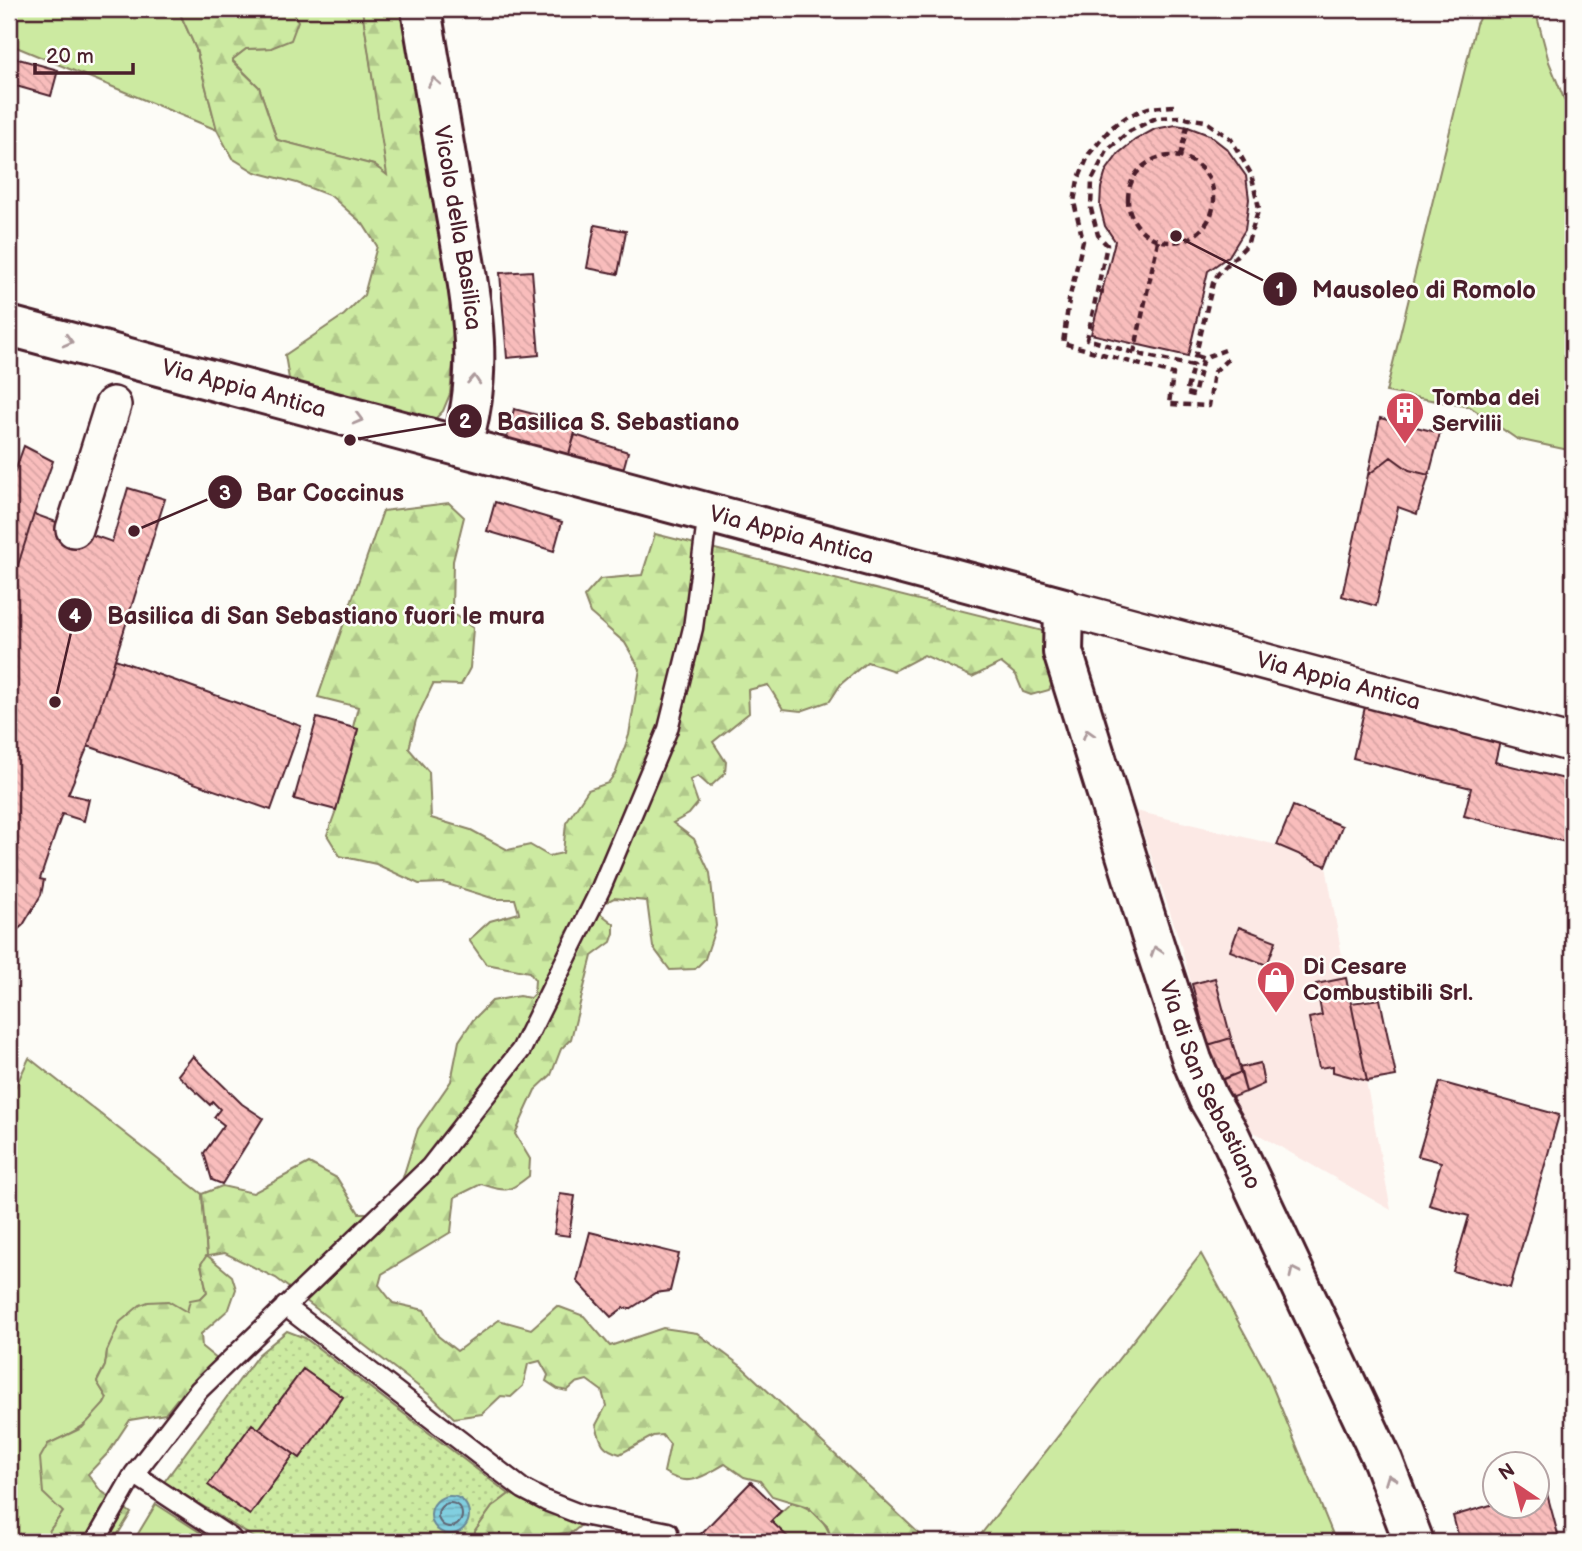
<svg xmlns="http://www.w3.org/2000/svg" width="1582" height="1551" font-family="'Balsamiq Sans',sans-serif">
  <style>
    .built { fill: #fce9e5 }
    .grass { fill: #cceaa1; stroke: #8b8466; stroke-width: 2 }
    .forest { fill: url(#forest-firs); stroke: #8b8466; stroke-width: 2 }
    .garden { fill: url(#garden-dots); stroke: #8b8466; stroke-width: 2; fill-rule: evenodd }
    .water { fill: url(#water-rules); stroke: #6b8998; stroke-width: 2 }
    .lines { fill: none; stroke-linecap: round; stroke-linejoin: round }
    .shore { stroke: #606573; stroke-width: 2 }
    .building { fill: url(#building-back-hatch); stroke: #4a1f2b; stroke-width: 2 }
    .lane-casing { stroke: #4a1f2b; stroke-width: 23 }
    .street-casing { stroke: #4a1f2b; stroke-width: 40 }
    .secondary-casing { stroke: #4a1f2b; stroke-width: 44 }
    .path { stroke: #4a1f2b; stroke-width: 4.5; stroke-dasharray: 7 5; stroke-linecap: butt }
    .lane { stroke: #fdfcf7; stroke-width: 18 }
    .street { stroke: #fdfcf7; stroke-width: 35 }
    .secondary { stroke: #fdfcf7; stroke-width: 38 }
    .oneway { stroke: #ac999b }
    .labels { text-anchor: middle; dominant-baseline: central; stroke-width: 5; stroke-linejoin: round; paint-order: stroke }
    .street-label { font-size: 23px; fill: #4a1f2b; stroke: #fdfcf7 }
    .poi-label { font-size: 23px; font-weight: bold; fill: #4a1f2b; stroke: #fdfcf7; text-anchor: start }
    .leader { fill: none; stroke: #4a1f2b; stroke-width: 2.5 }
    .callout-dot { fill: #4a1f2b; stroke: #fdfcf7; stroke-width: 2.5 }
    .mark-label { font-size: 21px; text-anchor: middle; font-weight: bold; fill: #fff }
    .callout-label { font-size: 24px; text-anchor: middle; font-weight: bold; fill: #4a1f2b; stroke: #fdfcf7; stroke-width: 5; stroke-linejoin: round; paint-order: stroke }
  </style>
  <defs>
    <pattern id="forest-firs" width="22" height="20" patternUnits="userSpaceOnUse" patternTransform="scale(1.75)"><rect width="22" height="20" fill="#cceaa1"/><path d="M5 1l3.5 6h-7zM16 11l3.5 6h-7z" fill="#b1c88b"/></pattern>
    <pattern id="garden-dots" width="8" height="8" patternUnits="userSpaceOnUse" patternTransform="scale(1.75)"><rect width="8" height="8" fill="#cceaa1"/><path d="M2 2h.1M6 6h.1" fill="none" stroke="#b1c88b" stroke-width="1.8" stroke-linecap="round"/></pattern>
    <pattern id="water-rules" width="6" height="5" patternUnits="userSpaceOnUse" patternTransform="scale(1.75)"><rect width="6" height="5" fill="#81cfe0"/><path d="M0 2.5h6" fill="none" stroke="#71b1c0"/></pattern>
    <pattern id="building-back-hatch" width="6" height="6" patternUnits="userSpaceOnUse" patternTransform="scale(1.75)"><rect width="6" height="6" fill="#f9bdbc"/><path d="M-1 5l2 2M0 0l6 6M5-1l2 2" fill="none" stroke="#d7a2a2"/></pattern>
  </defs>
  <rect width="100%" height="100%" fill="#fdfcf7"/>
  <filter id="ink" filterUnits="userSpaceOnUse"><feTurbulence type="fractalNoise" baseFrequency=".0143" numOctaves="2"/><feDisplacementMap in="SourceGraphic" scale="14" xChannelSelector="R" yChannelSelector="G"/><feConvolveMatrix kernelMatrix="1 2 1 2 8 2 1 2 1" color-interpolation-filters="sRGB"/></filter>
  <g filter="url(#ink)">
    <path class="built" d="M 1136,811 L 1277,845 L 1326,866 L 1346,978 L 1391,1210 L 1247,1128 L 1221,1080 L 1208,1045 L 1179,939 Z"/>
    <path class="grass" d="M 9,9 L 178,9 L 196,49 L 217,130 L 9,44 Z
      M 278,9 L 362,9 L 388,176 L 373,165 L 277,140 L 259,87 L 233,61 L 233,59 L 246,49 L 271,48 Z
      M 1484,9 L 1535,9 L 1549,62 L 1573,121 L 1573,451 L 1517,439 L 1470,407 L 1386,392 L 1476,24 Z
      M 29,1058 L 202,1194 L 207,1255 L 201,1265 L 207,1292 L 187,1313 L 107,1351 L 105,1366 L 97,1381 L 107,1398 C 97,1422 70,1434 48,1444 L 63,1512 L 50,1530 L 45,1542 L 9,1542 L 9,1097 L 15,1088 Z
      M 1201,1254 L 1268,1376 L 1336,1542 L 975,1542 Z
      M 792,1502 C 815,1509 825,1519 833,1542 L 789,1542 L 790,1541 L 771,1521 Z
      M 156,1504 L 215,1542 L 133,1542 Z"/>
    <path class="forest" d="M 178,9 L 278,9 L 293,12 L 298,21 L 291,40 L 271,48 L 246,49 L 233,59 L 233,62 L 259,87 L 277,140 L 374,165 L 387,175 L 362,9 L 401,9 L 456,333 L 450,394 L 443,411 L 422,432 L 291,391 L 285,355 L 344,315 L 364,295 L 377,246 L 363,224 L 331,196 L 297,183 L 255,172 L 232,158 L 217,130 L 196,49 Z
      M 449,503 L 464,517 L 453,561 L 452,613 L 473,628 L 470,668 L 461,685 L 433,684 L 416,720 L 409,749 L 429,772 L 431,818 L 471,830 L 508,850 L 530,845 L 549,856 L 563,853 L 566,823 L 588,790 L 608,783 L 616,772 L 629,735 L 640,669 L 625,643 L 590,613 L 584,597 L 600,579 L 642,575 L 655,534 L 1047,632 L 1053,682 L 1049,690 L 1031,695 L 1023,692 L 1016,675 L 1001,663 L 972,677 L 924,655 L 894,671 L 867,662 L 841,684 L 830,701 L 801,711 L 783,709 L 768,685 L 748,690 L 749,713 L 713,742 L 726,762 L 725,773 L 710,787 L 698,776 L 690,780 L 698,803 L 689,814 L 673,823 L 694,839 L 710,873 L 716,926 L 705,959 L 695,969 L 670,970 L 653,947 L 647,901 L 614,898 L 600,905 L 601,914 L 614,924 L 614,933 L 611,942 L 592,956 L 571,1039 L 561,1049 L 551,1075 L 535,1090 L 515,1134 L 530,1159 L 529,1176 C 508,1193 507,1192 481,1184 L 455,1197 L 451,1232 L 382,1274 L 379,1285 L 393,1303 L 424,1310 L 438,1336 L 457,1351 L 499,1320 L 531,1329 L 557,1306 L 584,1316 L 610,1346 L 663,1328 L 697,1333 L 741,1366 L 928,1542 L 833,1542 L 827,1526 L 808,1507 L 772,1496 L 760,1481 L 744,1477 L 725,1464 C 703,1476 689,1489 664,1472 L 670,1444 L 662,1435 L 653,1436 L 620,1454 C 602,1449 601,1443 596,1425 L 606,1406 L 602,1391 L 587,1380 L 576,1383 L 567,1391 L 558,1389 L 546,1381 L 548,1375 L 540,1361 L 528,1364 L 523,1386 L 511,1397 L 501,1396 L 482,1414 L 454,1418 L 431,1396 L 276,1278 L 225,1253 L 208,1256 L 232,1276 L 236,1289 L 229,1309 L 201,1334 L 202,1347 L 218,1360 L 199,1398 L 177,1399 L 165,1414 L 130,1420 L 108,1453 L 88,1474 L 100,1490 L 131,1513 L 113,1542 L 45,1542 L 50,1530 L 63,1512 L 43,1493 L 40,1458 L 48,1444 L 82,1428 L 104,1404 L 107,1398 L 97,1382 L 105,1366 L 107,1351 L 120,1322 L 140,1305 L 148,1302 L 168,1301 L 187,1312 L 190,1300 L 201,1298 L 207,1292 L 201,1264 L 207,1255 L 202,1194 L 222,1186 L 253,1193 L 309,1163 L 337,1178 L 359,1213 L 378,1213 L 400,1187 L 418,1129 L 451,1081 L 459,1041 L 473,1020 L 492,1001 L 519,996 L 530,998 L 534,994 L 535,980 L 529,972 L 486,964 L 469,940 L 490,921 L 519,913 L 515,899 L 495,899 L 444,883 L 419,884 L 376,864 L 340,856 L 327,835 L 336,810 L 358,730 L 353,727 L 358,707 L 318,697 L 383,511 Z
      M 509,1494 L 588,1519 L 573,1532 L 551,1535 L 543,1542 L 474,1542 L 475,1531 L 492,1507 Z"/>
    <path class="garden" d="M 287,1331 L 305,1338 L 509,1494 L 492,1507 L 475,1531 L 474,1542 L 261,1542 L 164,1482 L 258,1355 ZM 303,1369 L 343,1397 L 300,1458 L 294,1454 L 250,1515 L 208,1485 L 259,1429 Z"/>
    <path class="water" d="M431 1515a19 19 0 1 1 38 0a19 19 0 1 1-38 0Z"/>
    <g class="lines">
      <path class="shore" d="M438 1515a12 12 0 1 1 24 0a12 12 0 1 1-24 0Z"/>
    </g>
    <path class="building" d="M 15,58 L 58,70 L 51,96 L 9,84 Z
      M 1176,125 L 1188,127 L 1209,135 L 1227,149 L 1246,176 L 1249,199 L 1245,230 L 1229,256 L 1208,271 L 1188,356 L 1091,334 L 1115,241 L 1105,226 L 1100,206 L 1101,188 L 1106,171 L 1119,153 L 1135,140 L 1155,129 Z
      M 595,225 L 626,231 L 618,274 L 587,268 Z
      M 532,271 L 539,355 L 507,358 L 500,273 Z
      M 514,409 L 577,425 L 568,457 L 506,441 Z
      M 1380,418 L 1440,433 L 1429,475 L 1409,470 L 1391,457 L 1368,475 Z
      M 575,435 L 628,452 L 622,474 L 568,457 Z
      M 24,446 L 53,461 L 34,514 L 9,594 L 9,488 Z
      M 1391,457 L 1409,470 L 1429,475 L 1417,514 L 1398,507 L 1376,606 L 1342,596 L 1368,475 Z
      M 128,488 L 165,499 L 88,746 L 68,794 L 89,799 L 84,821 L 62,814 L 40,879 L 44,880 L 41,895 L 23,925 L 9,937 L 9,594 L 34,514 L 112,542 Z
      M 495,502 L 562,522 L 554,551 L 487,531 Z
      M 115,659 L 301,726 L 271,810 L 88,746 Z
      M 1365,707 L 1500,741 L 1495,762 L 1573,781 L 1573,844 L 1464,816 L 1471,788 L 1353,758 Z
      M 317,718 L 358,729 L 336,810 L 294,799 Z
      M 1293,806 L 1342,826 L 1326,866 L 1277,845 Z
      M 1239,927 L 1276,941 L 1267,965 L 1230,951 Z
      M 1215,978 L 1231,1038 L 1208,1045 L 1192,984 Z
      M 1346,978 L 1351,1003 L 1367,1081 L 1333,1072 L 1333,1066 L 1319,1068 L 1309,1018 L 1322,1015 L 1316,984 Z
      M 1380,999 L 1396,1076 L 1367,1081 L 1351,1003 Z
      M 1231,1038 L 1241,1072 L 1221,1080 L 1208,1045 Z
      M 193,1056 L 242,1104 L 263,1118 L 222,1184 L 212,1180 L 204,1153 L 224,1125 L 214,1117 L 220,1109 L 213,1102 L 210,1105 L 178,1075 Z
      M 1260,1063 L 1264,1084 L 1246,1092 L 1239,1068 Z
      M 1241,1072 L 1246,1092 L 1230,1098 L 1221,1080 Z
      M 1440,1082 L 1559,1115 L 1510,1288 L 1453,1271 L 1469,1216 L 1429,1205 L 1441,1162 L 1418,1156 Z
      M 560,1194 L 575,1196 L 569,1236 L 554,1234 Z
      M 590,1232 L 679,1254 L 670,1291 L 655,1293 L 630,1309 L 623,1308 L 611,1317 L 577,1281 Z
      M 303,1369 L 343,1397 L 300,1458 L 259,1429 Z
      M 252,1424 L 294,1454 L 250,1515 L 208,1485 Z
      M 751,1482 L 781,1511 L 771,1521 L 791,1540 L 789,1542 L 693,1542 Z
      M 1546,1490 L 1560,1542 L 1460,1542 L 1453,1516 L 1494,1504 L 1536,1506 L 1536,1493 Z"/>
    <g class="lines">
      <g class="lane-casing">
        <path id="lane" d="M 285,1306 L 523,1489 L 546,1501 L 582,1515 L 668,1532
          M 134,1474 L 231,1538
          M 95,1542 L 134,1474 L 199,1390 L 430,1167 L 521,1050 L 601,888 L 668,729 L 693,628 L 708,513"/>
      </g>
      <g class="street-casing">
        <g id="street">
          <path d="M 74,529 L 113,405"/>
          <path id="s1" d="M 1064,608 L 1573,744"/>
        </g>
      </g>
      <g class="secondary-casing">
        <g id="secondary">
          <path id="s2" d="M 421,9 C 432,74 443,139 454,204 C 468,286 488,364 461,447"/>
          <path id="s3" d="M 9,326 L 1064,608 L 1063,652 L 1151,935 L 1192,1060 L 1208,1098 L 1229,1134 L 1383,1461 L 1414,1542"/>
        </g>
      </g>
      <path class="path" d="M 1174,106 L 1148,108 L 1128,116 L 1111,128 L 1089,154 L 1078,180 L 1074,202 L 1083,241 L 1069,300 L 1063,343 L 1173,374 L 1169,404 L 1209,406 L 1214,372 L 1228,359
        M1128 199a43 43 0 1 1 86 0a43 43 0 1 1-86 0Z
        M 1180,156 L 1189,118
        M 1158,241 L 1134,353 L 1193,366 L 1186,393 L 1194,395 L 1203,358
        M 1097,291 L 1107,292
        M 1134,353 L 1087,339 L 1107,245 L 1098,235 L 1091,209 L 1092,180 L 1108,149 L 1130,131 L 1156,118 L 1181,117 L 1205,121 L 1231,139 L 1251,174 L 1259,208 L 1247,245 L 1218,274 L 1213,283 L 1193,366
        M 1196,356 L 1203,358 L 1225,350"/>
      <use href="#lane" class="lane"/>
      <use href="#street" class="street"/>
      <use href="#secondary" class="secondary"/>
    </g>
    <defs><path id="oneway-chevron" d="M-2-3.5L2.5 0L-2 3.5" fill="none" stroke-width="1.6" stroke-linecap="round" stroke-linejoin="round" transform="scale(1.75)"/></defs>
    <g class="oneway">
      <use href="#oneway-chevron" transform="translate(434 82) rotate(-100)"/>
      <use href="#oneway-chevron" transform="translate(68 341) rotate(15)"/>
      <use href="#oneway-chevron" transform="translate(474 380) rotate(-86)"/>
      <use href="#oneway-chevron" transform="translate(358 419) rotate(15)"/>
      <use href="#oneway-chevron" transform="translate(1088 734) rotate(-107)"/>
      <use href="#oneway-chevron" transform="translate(1156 951) rotate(-108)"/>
      <use href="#oneway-chevron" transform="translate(1294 1272) rotate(-115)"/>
      <use href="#oneway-chevron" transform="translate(1390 1479) rotate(-111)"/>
    </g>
  </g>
  <defs>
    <g id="building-pin" transform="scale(2.0125)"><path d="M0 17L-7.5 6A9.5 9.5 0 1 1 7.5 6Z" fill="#d1495b" stroke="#fdfcf7"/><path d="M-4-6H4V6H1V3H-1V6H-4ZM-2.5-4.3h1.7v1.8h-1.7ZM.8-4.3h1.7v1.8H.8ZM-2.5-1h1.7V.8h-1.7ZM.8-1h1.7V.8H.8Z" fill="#fff"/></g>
    <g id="shop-pin" transform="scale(2.0125)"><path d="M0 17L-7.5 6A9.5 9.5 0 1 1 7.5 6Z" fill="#d1495b" stroke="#fdfcf7"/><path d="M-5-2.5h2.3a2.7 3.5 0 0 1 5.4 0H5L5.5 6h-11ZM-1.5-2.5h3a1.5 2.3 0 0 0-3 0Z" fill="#fff"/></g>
  </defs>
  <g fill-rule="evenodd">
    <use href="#building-pin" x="1405" y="411"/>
    <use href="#shop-pin" x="1276" y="980"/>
  </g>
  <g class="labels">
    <g class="street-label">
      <text stroke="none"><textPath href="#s2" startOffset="222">Vicolo della Basilica</textPath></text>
      <text stroke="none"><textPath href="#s3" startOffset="243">Via Appia Antica</textPath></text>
      <text stroke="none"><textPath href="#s3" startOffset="810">Via Appia Antica</textPath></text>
      <text stroke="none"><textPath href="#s1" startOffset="284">Via Appia Antica</textPath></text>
      <text stroke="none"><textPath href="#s3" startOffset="1594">Via di San Sebastiano</textPath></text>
    </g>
    <g class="poi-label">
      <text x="1432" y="398">Tomba dei<tspan x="1432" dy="26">Servilii</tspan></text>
      <text x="1303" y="967">Di Cesare<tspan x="1303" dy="26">Combustibili Srl.</tspan></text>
    </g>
  </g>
  <path class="leader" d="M1176 236L1280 289M350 440L465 421M134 531L225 492M55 702L75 615"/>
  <g class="callout-dot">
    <circle cx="1176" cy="236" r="7"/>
    <circle cx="350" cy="440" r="7"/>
    <circle cx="134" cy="531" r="7"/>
    <circle cx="55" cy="702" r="7"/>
    <circle cx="1280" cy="289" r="18"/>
    <circle cx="465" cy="421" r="18"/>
    <circle cx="225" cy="492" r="18"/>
    <circle cx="75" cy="615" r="18"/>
  </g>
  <g class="mark-label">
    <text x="1280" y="297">1</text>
    <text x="465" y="428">2</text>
    <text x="225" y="500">3</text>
    <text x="75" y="623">4</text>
  </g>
  <g class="callout-label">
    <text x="1424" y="298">Mausoleo di Romolo</text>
    <text x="618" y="430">Basilica S. Sebastiano</text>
    <text x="330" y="501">Bar Coccinus</text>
    <text x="326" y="624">Basilica di San Sebastiano fuori le mura</text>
  </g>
  <rect width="1582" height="1551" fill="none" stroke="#fdfcf7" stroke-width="35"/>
  <rect x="18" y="18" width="1547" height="1516" fill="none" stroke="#4a1f2b" stroke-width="2.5" filter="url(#ink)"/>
  <g transform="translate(1516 1485) rotate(325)"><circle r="33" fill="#fdfcf7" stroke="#b5a4a5" stroke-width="2"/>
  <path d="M0-5L12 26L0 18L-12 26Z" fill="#d1495b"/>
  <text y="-10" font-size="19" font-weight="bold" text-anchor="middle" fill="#4a1f2b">N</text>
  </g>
  <path d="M35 63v10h98v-10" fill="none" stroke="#4a1f2b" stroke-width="3.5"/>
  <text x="46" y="63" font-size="21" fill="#4a1f2b" stroke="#fdfcf7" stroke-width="5" paint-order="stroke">20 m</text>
</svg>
